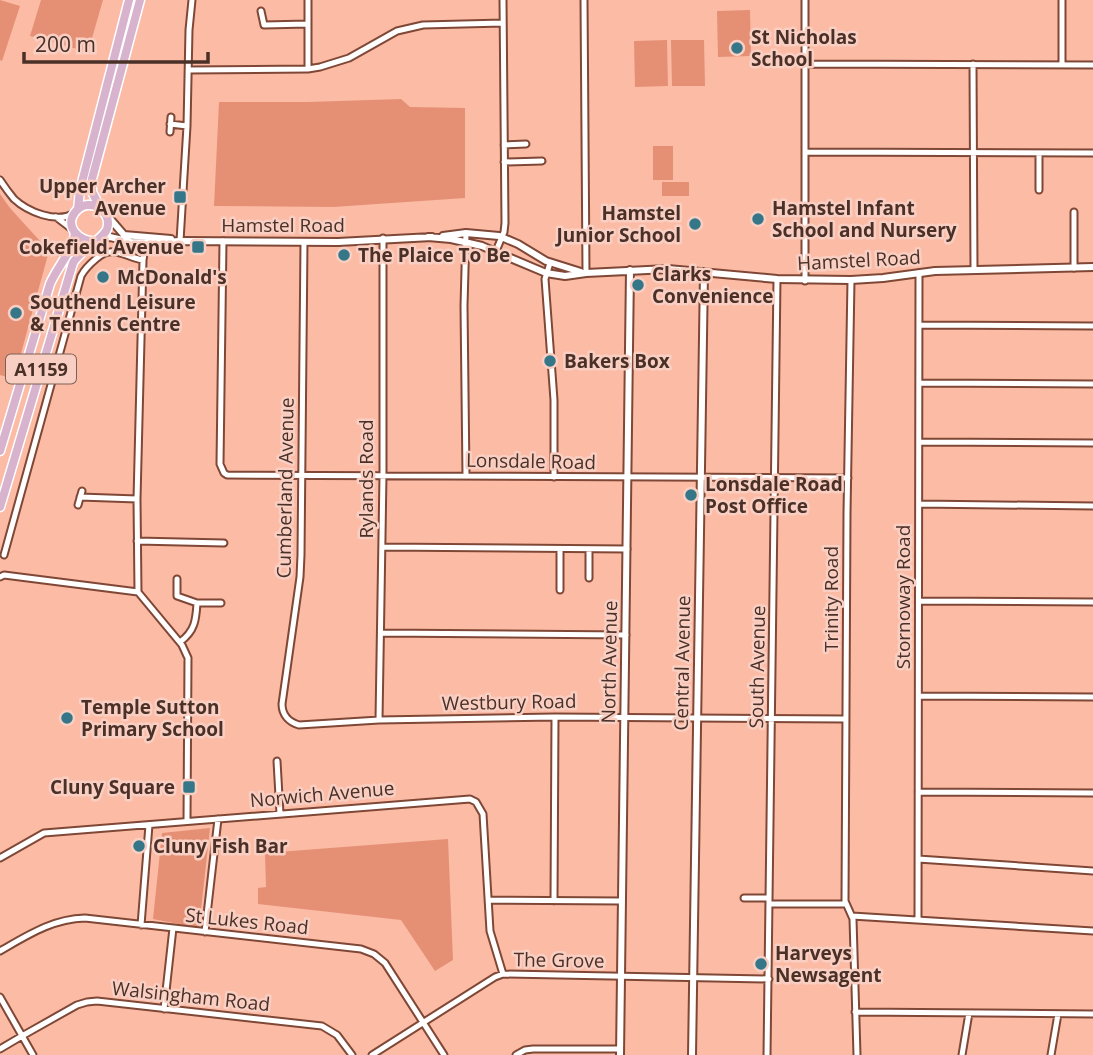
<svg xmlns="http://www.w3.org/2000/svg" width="1093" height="1055" font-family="'Open Sans',sans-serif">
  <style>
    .green { fill: #e59075 }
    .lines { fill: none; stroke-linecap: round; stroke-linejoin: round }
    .minor-casing { stroke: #7f4735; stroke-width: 9 }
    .tertiary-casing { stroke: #7f4735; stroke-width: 10 }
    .primary-casing { stroke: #fff; stroke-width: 11 }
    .minor { stroke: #fff; stroke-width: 5 }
    .tertiary { stroke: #fff; stroke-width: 6 }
    .primary { stroke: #d8b3cd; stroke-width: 8 }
    .poi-dot { fill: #357789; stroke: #f8cfc2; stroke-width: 2.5 }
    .labels { text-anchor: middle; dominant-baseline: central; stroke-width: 5; stroke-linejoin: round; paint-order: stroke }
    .shield { fill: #f8cfc2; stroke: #7e6056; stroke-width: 2 }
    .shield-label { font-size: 18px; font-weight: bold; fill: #4a3027 }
    .poi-label { font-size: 19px; font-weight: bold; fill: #4a3027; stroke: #f8cfc2; text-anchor: start }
    .street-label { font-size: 19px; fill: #4a3027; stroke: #f8cfc2 }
  </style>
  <rect width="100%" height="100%" fill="#fcbba5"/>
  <path class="green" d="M 0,0 L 20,6 L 2,61 L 0,60 Z
    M 41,0 L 103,0 L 88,52 L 30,36 Z
    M 750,10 L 751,56 L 718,57 L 717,11 Z
    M 667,40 L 668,86 L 635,87 L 634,41 Z
    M 671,40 L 704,40 L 705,86 L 672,86 Z
    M 401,99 L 410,107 L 465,108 L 465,198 L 333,207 L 214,206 L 219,102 L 308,102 Z
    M 653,146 L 673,146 L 673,180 L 653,180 Z
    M 662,182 L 689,182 L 689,196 L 662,196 Z
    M 0,194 L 10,208 L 49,251 L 14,379 L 0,375 Z
    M 210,828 L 199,928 L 153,919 L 162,833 Z
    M 448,839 L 453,960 L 435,971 L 401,920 L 258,904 L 258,888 L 266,887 L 265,853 Z"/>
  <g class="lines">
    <g class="minor-casing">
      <path id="minor" d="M 584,0 L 586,273
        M 1062,0 L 1062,65
        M 261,11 L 264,25 L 308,24
        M 806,64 L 1093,65
        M 973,64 L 974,270
        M 308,69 L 308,0
        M 189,70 L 308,69 L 320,67 L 349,58 L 397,31 L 423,25 L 503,23
        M 170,124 L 187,126
        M 170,132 L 171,117
        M 504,145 L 526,144
        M 806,152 L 1093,153
        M 504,162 L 542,161
        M 0,180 C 4,186 9,193 14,199 C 28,212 56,223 73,214
        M 1039,190 L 1039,153
        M 1074,212 L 1074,268
        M 56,217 L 73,230
        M 466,233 L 464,306 L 466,476
        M 180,241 L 187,126 L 189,30 L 192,0
        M 223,241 L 220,464 L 224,473 L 227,475 L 848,478
        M 304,242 L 301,555 L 300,577 L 282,704 C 282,715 289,722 299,725 L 379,720 L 555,717 L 846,719
        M 496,251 L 504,232 L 505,223 L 503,0
        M 550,263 L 545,279 L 554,400 L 554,477
        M 851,280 L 847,513 L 845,901 L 853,919 L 857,1055
        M 805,281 L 805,0
        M 919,325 L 1093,326
        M 919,383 L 1093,384
        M 919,442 L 1093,443
        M 80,497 L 137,499
        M 919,504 L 1093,506
        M 78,505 L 82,491
        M 137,541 L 224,543
        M 382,547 L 627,549
        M 4,555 L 81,276 C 85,268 91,263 97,258 C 113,244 125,257 143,260
        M 0,577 L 4,575 L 138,592
        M 589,578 L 589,549
        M 177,579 L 177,596 L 197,603 L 221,603
        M 560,590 L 560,549
        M 138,592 L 137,499 L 143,260 L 146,242
        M 138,592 L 182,645 L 188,658 L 187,821
        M 919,601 L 1093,602
        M 381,633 L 626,635
        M 180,642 C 195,631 196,620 197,603
        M 919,696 L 1093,697
        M 379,720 L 383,475 L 383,238
        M 277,761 L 280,814
        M 918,792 L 1093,793
        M 0,858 L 44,833 L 470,799 L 476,802 L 483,814 L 490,931 L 503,974
        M 918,859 L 1093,871
        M 744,898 L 769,898
        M 488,900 L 622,901
        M 554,901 L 555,717
        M 769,904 L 845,904
        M 852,916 L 1093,931
        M 918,920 L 919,273
        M 141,925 L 149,825
        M 205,932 L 218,819
        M 0,951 C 28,935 52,919 85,918 L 361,949 L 374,954 L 385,963 L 444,1055
        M 0,997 L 33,1055
        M 164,1009 L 173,928
        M 855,1012 L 1093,1014
        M 0,1049 L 22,1036 L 77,1005 L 87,1002 L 97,1001 L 322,1026 L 337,1035 L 352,1055
        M 372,1055 L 495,977 L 503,974 L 769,979
        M 516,1055 L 525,1050 L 533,1049 L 620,1049
        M 767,1055 L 777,279
        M 962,1055 L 969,1013
        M 1051,1055 L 1058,1014"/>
    </g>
    <g class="tertiary-casing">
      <path id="tertiary" d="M 105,213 L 124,235 L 171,239
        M 443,236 L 466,233 L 499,236 L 518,244 L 546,261 L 581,272
        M 428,237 L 451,239 L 482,246 L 546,273 L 565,276 L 586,273 L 668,269 L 777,279 L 851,280 L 883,278 L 935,271 L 1093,267
        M 101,238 L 110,237 L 131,242 L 146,243 L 180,241 L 338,242 L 432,237
        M 620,1055 L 630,270
        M 692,1055 L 704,272"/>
    </g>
    <g class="primary-casing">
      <path id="primary" d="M 100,207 L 92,192 L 92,179 L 140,0
        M 78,209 L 80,190 L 129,0
        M 0,451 L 50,284 C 57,267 73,251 75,233
        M 0,507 L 73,263 C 81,249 103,240 107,229 C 113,211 90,197 77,210 C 62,225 79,243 96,241"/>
    </g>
    <use href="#minor" class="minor"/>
    <use href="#tertiary" class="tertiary"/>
    <use href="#primary" class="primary"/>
  </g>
  <g class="poi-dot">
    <circle cx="737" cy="48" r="7"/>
    <rect x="173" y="190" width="14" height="14" rx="3.5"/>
    <circle cx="758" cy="219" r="7"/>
    <circle cx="695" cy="224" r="7"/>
    <rect x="191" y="240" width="14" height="14" rx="3.5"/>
    <circle cx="344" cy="255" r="7"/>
    <circle cx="103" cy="277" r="7"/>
    <circle cx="638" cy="285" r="7"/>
    <circle cx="16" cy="313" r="7"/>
    <circle cx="550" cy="361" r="7"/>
    <circle cx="691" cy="495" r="7"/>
    <circle cx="67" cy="718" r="7"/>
    <rect x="182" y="780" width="14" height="14" rx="3.5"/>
    <circle cx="139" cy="846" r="7"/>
    <circle cx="761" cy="964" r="7"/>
  </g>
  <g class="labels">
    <rect class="shield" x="6" y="354.5" width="70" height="29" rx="5"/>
    <g class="shield-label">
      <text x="41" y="369">A1159</text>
    </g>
    <g class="poi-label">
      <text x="751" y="37">St Nicholas<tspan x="751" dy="22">School</tspan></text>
      <text x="166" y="186" text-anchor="end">Upper Archer<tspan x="166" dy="22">Avenue</tspan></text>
      <text x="772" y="208">Hamstel Infant<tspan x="772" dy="22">School and Nursery</tspan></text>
      <text x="681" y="213" text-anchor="end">Hamstel<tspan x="681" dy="22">Junior School</tspan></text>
      <text x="184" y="247" text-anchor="end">Cokefield Avenue</text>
      <text x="358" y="255">The Plaice To Be</text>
      <text x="652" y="274">Clarks<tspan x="652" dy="22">Convenience</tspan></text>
      <text x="117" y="277">McDonald's</text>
      <text x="30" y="302">Southend Leisure<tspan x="30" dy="22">&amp; Tennis Centre</tspan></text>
      <text x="564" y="361">Bakers Box</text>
      <text x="705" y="484">Lonsdale Road<tspan x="705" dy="22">Post Office</tspan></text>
      <text x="81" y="707">Temple Sutton<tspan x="81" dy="22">Primary School</tspan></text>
      <text x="175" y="787" text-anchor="end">Cluny Square</text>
      <text x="153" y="846">Cluny Fish Bar</text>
      <text x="775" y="953">Harveys<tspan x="775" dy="22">Newsagent</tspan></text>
    </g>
    <g class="street-label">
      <text x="283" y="225">Hamstel Road</text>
      <text transform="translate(859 260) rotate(-3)">Hamstel Road</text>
      <text transform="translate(531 461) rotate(1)">Lonsdale Road</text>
      <text transform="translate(366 479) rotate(-90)">Rylands Road</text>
      <text transform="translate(285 488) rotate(-89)">Cumberland Avenue</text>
      <text transform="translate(903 597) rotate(-90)">Stornoway Road</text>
      <text transform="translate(831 599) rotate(-90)">Trinity Road</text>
      <text transform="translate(609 662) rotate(-89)">North Avenue</text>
      <text transform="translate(682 663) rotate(-89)">Central Avenue</text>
      <text transform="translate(757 667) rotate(-89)">South Avenue</text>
      <text transform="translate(509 702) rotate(-1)">Westbury Road</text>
      <text transform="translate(322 794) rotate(-5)">Norwich Avenue</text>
      <text transform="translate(247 921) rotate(6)">St Lukes Road</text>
      <text transform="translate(559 960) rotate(1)">The Grove</text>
      <text transform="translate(191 996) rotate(6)">Walsingham Road</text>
    </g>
  </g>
  <path d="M24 52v10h184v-10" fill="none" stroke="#4a3027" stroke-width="3.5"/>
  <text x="35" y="52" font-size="21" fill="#4a3027" stroke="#f8cfc2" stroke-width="5" paint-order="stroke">200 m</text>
</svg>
